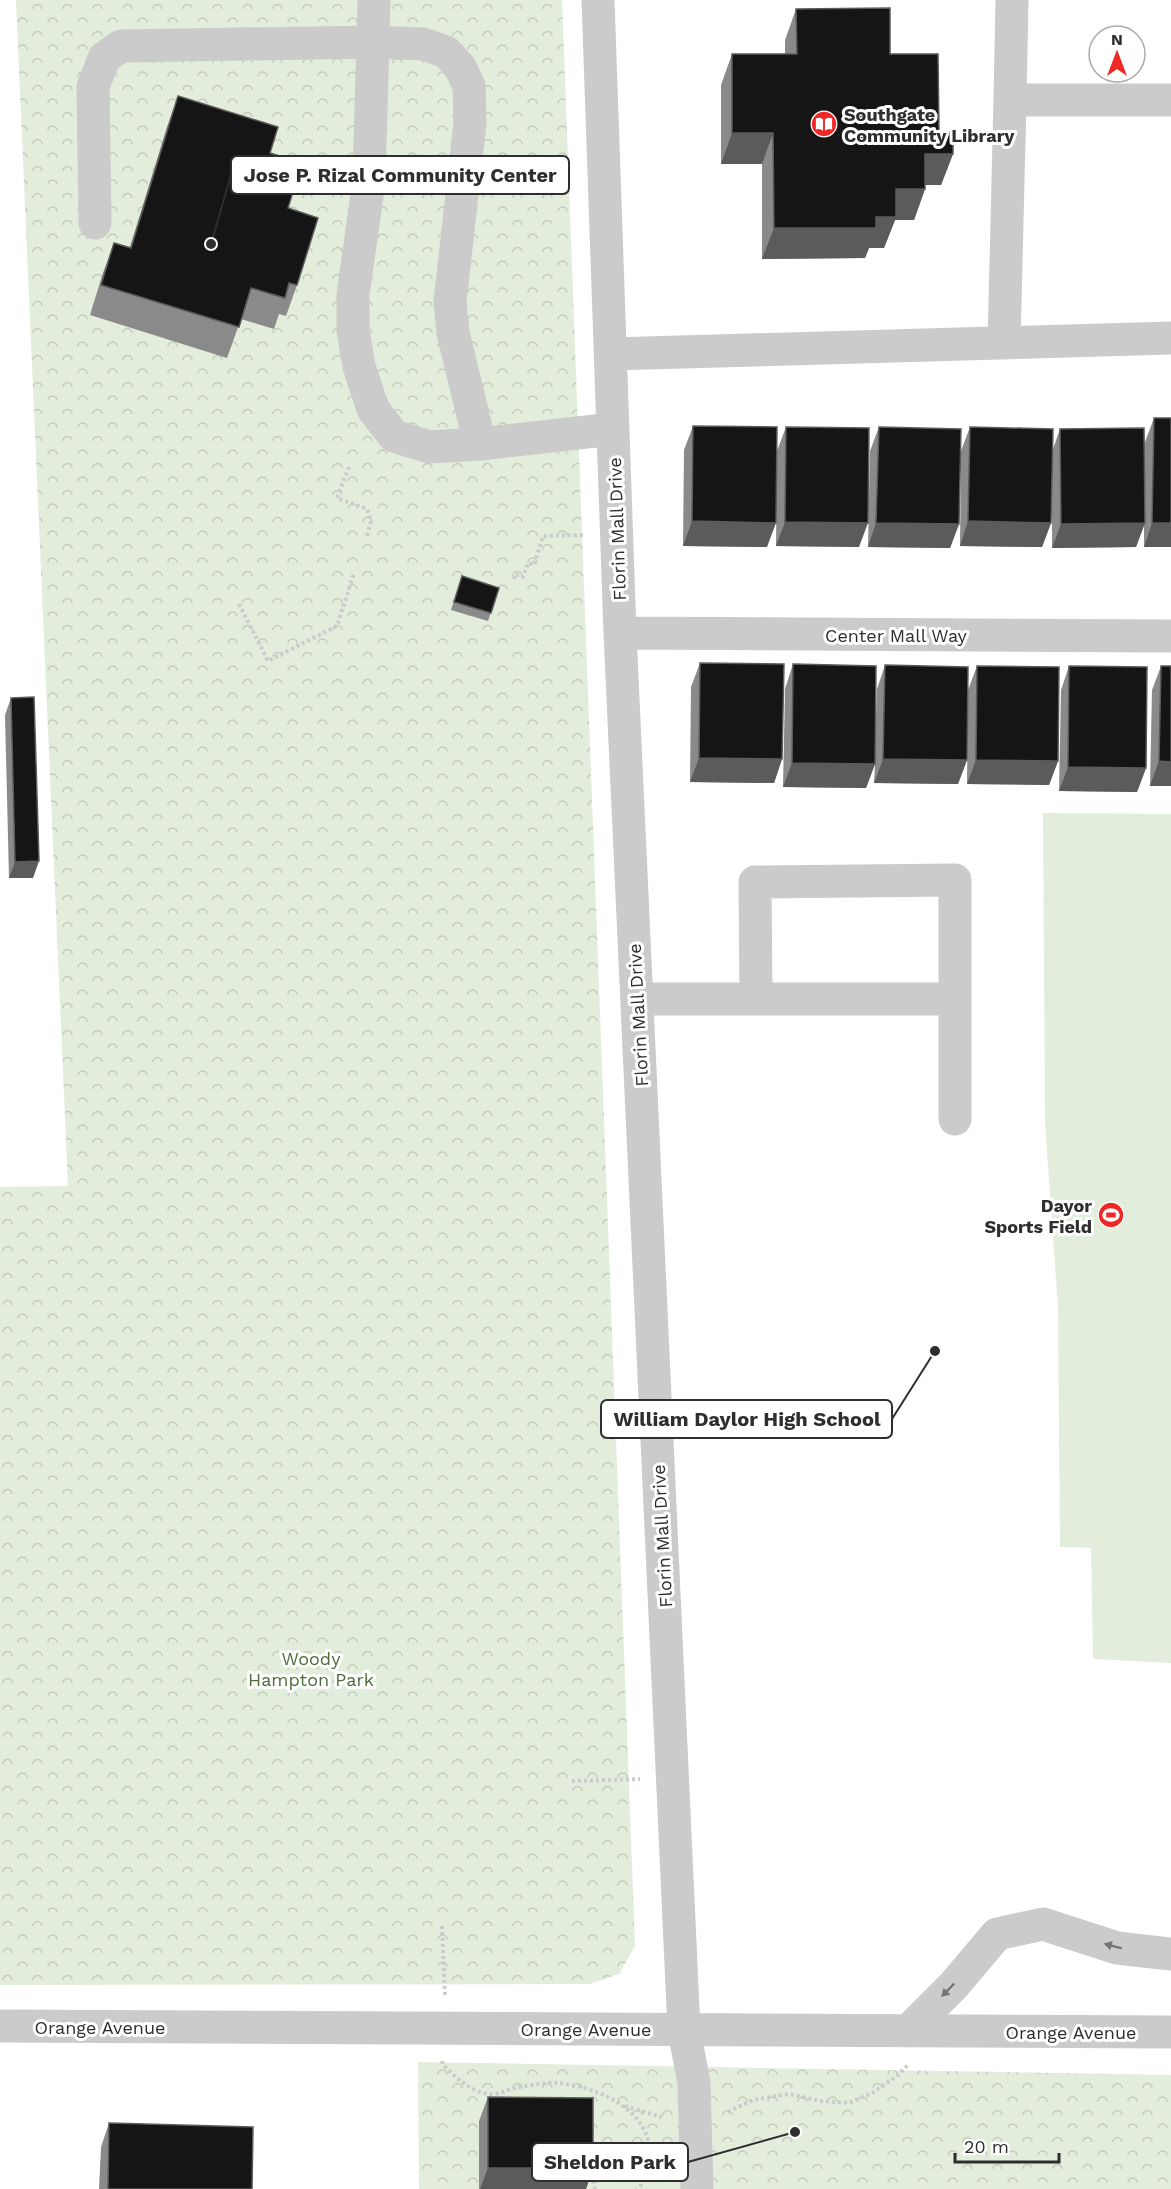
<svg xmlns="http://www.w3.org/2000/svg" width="1171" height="2189" font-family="'Work Sans',sans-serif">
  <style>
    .green { fill: #e3eddb }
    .park { fill: url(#park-crowns) }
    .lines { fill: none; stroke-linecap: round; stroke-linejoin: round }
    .path { stroke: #cbcbcb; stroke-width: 4; stroke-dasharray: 3 3; stroke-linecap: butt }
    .minor { stroke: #cbcbcb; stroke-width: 33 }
    .wall { fill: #8a8a8a }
    .shaded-wall { fill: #5b5b5b }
    .building { fill: #151515; stroke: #5b5b5b; stroke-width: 1.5 }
    .oneway { fill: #757575 }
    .labels { text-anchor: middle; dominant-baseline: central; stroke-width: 6; stroke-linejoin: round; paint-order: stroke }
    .poi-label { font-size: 18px; font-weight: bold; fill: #2e2e2e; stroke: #fff; text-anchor: start }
    .street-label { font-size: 18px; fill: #2e2e2e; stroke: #fff }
    .park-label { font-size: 18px; fill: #4c6d39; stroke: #fff }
    .leader { fill: none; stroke: #2e2e2e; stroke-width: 2 }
    .callout-dot { fill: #2e2e2e; stroke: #fff; stroke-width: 2 }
    .callout { fill: #fff; stroke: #2e2e2e; stroke-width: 2 }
    .callout-label { font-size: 20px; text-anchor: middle; font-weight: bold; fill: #2e2e2e }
  </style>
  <defs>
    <pattern id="park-crowns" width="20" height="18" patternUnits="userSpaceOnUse" patternTransform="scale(1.5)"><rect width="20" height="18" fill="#e3eddb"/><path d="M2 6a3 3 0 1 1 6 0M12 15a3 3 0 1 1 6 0" fill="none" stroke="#c3ccbc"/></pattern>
  </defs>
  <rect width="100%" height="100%" fill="#fff"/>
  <path class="green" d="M 1043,813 L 1171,814 L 1171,1663 L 1093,1659 L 1091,1548 L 1060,1547 L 1058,1307 L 1045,1123 Z"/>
  <path class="park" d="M 16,0 L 562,0 L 635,1946 L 619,1974 L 589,1984 L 0,1985 L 0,1187 L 68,1186 Z
    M 418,2062 L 1171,2075 L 1171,2189 L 419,2189 Z"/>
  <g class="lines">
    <path class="path" d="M 349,467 L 337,498 L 367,509 L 371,521 L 367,536
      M 514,579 L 515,574 L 523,577 L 528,563 L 534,565 L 543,536 L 583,535
      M 239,604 L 268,661 L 337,626 L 354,573
      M 572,1781 L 640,1779
      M 442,1926 L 445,1995
      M 442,2061 L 443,2065 C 457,2078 469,2091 489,2094 C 496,2095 505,2091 511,2089 C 526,2086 543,2082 557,2083 C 599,2086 660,2114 648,2165 C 646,2176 645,2182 637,2189
      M 625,2106 L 662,2117
      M 728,2112 L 753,2100 L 788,2094 L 821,2101 L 849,2103 L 874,2092 L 898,2075 L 908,2065
      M 591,2169 L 595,2189"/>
    <path class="minor" d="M 374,0 L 369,181 L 353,295 L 353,331 L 359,366 L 373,409 L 394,436 L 429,447 L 480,444 L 613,429
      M 598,0 L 620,633 L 684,2030 L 694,2083 L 697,2189
      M 1010,100 L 1012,0
      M 95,223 L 93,87 L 104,58 L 121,46 L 373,42 L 423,44 L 446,52 L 460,67 L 469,86 L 470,123 L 450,302 L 453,333 L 480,444
      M 1004,343 L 1010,100 L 1171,100
      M 611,354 L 1171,338
      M 620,633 L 1171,636
      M 637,999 L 955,999 L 955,1119
      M 756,999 L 755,882 L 955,880 L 955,999
      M 0,2026 L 1171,2032
      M 908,2031 L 954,1985 L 997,1934 L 1043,1924 L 1117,1948 L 1171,1954"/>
  </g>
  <path class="wall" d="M 796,9 L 890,54 L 953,154 L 941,185 L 925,185 L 925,189 L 914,220 L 895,220 L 884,248 L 869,248 L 865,258 L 762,259 L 762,164 L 721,164 L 721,85 L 732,54 L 785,54 L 785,40 Z
    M 178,96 L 270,153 L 288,208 L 297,285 L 286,316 L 279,314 L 274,329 L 241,319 L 227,358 L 90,315 L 103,273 L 114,243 L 130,247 L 167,127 Z
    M 1154,418 L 1171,547 L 1144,547 L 1144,525 L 1136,547 L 1052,548 L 1052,495 L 1051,523 L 1042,547 L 960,546 L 961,451 L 970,427 L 1053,449 L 1060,429 L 1144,488 L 1145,442 Z
    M 693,426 L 767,547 L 683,546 L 684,450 Z
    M 786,427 L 859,547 L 776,546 L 777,451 Z
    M 879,427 L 959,524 L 950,548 L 868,547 L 870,451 Z
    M 462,576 L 499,588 L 488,621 L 451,610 Z
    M 700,663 L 782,759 L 774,783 L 690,782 L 691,687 Z
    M 793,664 L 875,747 L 877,689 L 885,665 L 967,760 L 958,784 L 874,783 L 875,764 L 866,788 L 783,787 L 785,689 Z
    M 977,666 L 1058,761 L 1049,785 L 967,784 L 968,690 Z
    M 1069,666 L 1146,768 L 1137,792 L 1059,791 L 1061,690 Z
    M 1161,666 L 1171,666 L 1171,786 L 1150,786 L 1152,690 Z
    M 11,698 L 33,878 L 9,878 L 5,715 Z
    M 488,2097 L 593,2168 L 586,2189 L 479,2189 L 479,2121 Z
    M 109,2123 L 252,2189 L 99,2189 L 101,2147 Z"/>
  <path class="shaded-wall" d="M 732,133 L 773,133 L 762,164 L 721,164 Z
    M 925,154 L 953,154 L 941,185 L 914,185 Z
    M 896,189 L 925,189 L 914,220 L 895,220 L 884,248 L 869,248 L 865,258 L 762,259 L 774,228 L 876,217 Z
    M 692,521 L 776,523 L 767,547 L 683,546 Z
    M 968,521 L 1051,523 L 1042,547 L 960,546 Z
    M 785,522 L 868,523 L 859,547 L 776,546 Z
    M 876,523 L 959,524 L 950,548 L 868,547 Z
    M 1145,523 L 1136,547 L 1052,548 L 1061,524 Z
    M 1152,523 L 1171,523 L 1171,547 L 1144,547 Z
    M 699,758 L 782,759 L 774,783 L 690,782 Z
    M 883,759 L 967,760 L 958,784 L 874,783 Z
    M 976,760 L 1058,761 L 1049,785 L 967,784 Z
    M 1159,761 L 1171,762 L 1171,786 L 1150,786 Z
    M 792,763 L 875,764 L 866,788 L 783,787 Z
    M 1068,767 L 1146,768 L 1137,792 L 1059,791 Z
    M 39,861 L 33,878 L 9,878 L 15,862 Z
    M 488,2168 L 593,2168 L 586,2189 L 480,2189 Z"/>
  <path class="building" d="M 890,8 L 890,54 L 938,54 L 939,132 L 953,132 L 953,154 L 925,154 L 925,189 L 896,189 L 896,217 L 876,217 L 876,228 L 774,228 L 773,133 L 732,133 L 732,54 L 797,54 L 796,9 Z
    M 178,96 L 278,127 L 270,153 L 302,163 L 288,208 L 318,218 L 297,285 L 289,283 L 285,298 L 251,288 L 239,327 L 101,285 L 114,243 L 131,248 Z
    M 1154,418 L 1171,418 L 1171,523 L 1152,523 Z
    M 693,426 L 777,427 L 776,523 L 692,521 Z
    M 786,427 L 869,428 L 868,523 L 785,522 Z
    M 879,427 L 961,429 L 959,524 L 876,523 Z
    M 970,427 L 1053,429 L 1051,523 L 968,521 Z
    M 1144,428 L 1145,523 L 1061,524 L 1060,429 Z
    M 462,576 L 499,588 L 491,613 L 454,602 Z
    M 700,663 L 784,664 L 782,759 L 699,758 Z
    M 793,664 L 876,666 L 875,764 L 792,763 Z
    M 885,665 L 968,667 L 967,760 L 883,759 Z
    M 977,666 L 1059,667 L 1058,761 L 976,760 Z
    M 1069,666 L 1147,667 L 1146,768 L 1068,767 Z
    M 1161,666 L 1171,666 L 1171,762 L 1159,761 Z
    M 34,697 L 39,861 L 15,862 L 11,698 Z
    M 488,2097 L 593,2098 L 593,2168 L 488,2168 Z
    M 109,2123 L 253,2127 L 252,2189 L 108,2189 Z"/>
  <defs><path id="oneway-solid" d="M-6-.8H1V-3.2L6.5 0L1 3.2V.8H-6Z" transform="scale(1.5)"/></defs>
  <g class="oneway">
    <use href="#oneway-solid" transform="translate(1113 1946) rotate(-165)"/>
    <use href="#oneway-solid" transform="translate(948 1990) rotate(134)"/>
  </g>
  <defs>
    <g id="library-disc" transform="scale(1.35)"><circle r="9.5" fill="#f02825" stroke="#fff"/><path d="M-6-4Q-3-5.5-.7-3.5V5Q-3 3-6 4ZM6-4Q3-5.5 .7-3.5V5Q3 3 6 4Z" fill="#fff"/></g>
    <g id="stadium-disc" transform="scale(1.35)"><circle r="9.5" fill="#f02825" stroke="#fff"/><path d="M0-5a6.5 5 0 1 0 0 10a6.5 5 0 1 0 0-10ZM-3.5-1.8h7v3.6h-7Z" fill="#fff"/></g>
  </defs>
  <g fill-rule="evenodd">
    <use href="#library-disc" x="824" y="124"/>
    <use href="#stadium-disc" x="1111" y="1215"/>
  </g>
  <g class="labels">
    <g class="poi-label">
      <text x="844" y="114">Southgate<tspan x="844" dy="21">Community Library</tspan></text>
      <text x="1092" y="1205" text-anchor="end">Dayor<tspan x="1092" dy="21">Sports Field</tspan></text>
    </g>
    <g class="street-label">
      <text transform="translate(617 529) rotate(-92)">Florin Mall Drive</text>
      <text x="896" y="635">Center Mall Way</text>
      <text transform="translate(638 1015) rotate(-93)">Florin Mall Drive</text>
      <text transform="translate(662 1536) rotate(-93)">Florin Mall Drive</text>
      <text x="100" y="2027">Orange Avenue</text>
      <text x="586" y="2029">Orange Avenue</text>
      <text x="1071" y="2032">Orange Avenue</text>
    </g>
    <g class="park-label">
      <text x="311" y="1658">Woody<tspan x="311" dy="21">Hampton Park</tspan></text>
    </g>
  </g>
  <path class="leader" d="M211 244L231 175M935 1351L892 1419M795 2132L688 2162"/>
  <g class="callout-dot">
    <circle cx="211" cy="244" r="6"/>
    <circle cx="935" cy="1351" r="6"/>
    <circle cx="795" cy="2132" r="6"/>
  </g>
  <g class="callout">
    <rect x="231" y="156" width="338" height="38" rx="6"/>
    <rect x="601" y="1400" width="291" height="38" rx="6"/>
    <rect x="532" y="2143" width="156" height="38" rx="6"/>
  </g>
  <g class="callout-label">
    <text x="400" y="182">Jose P. Rizal Community Center</text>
    <text x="747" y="1426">William Daylor High School</text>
    <text x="610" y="2169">Sheldon Park</text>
  </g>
  <g transform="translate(1117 54)"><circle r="28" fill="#ffffff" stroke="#ababab" stroke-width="1.5"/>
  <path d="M0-4.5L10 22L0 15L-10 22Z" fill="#f02825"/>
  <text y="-9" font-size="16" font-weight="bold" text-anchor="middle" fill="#2e2e2e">N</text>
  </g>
  <path d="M955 2153v9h104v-9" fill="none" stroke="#2e2e2e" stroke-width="3"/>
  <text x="964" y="2153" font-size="18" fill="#2e2e2e" stroke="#ffffff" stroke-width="4.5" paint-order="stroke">20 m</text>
</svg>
